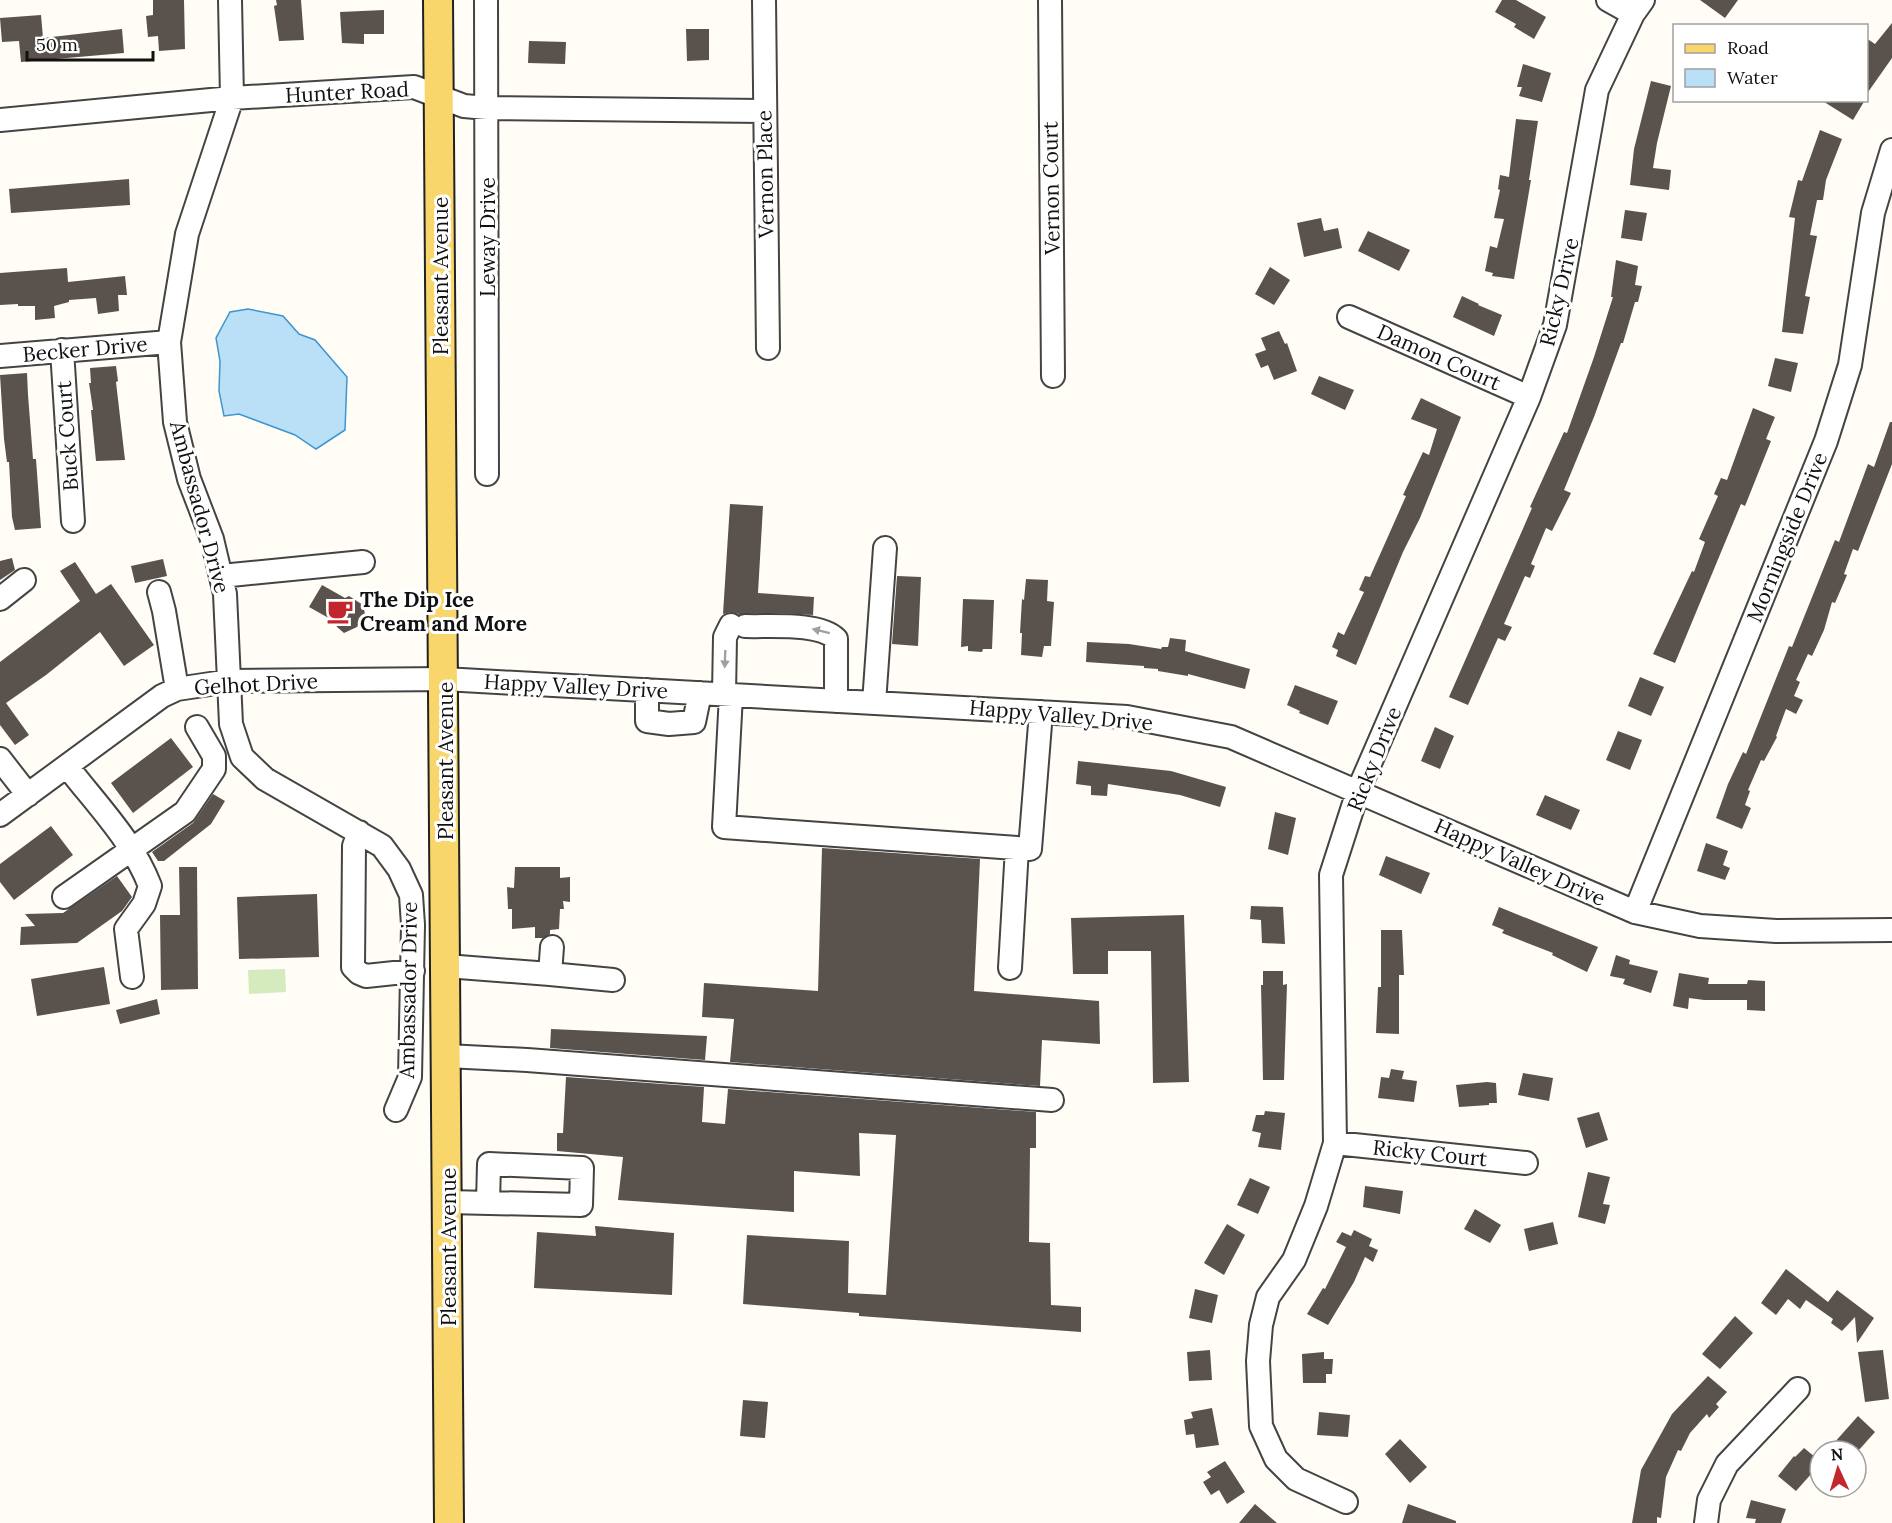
<svg xmlns="http://www.w3.org/2000/svg" width="1892" height="1523" font-family="Lora,serif">
  <style>
    .park { fill: #d5ebbd }
    .water { fill: #b9e0f7; stroke: #3f96cf; stroke-width: 1.5 }
    .building { fill: #5a524d }
    .lines { fill: none; stroke-linecap: round; stroke-linejoin: round }
    .minor-casing { stroke: #444; stroke-width: 26 }
    .major-casing { stroke: #222; stroke-width: 32 }
    .minor { stroke: #fff; stroke-width: 22 }
    .major { stroke: #f9d66b; stroke-width: 28 }
    .oneway { fill: #a0a0a0 }
    .labels { text-anchor: middle; dominant-baseline: central; stroke-width: 6; stroke-linejoin: round; paint-order: stroke }
    .street-label { font-size: 21px; fill: #111; stroke: #fff }
    .poi-label { font-size: 21px; font-weight: bold; fill: #111; stroke: #fff; text-anchor: start }
  </style>
  <rect width="100%" height="100%" fill="#fffdf5"/>
  <path class="park" d="M 285,969 L 286,992 L 249,994 L 248,970 Z"/>
  <path class="water" d="M 248,309 L 283,316 L 299,334 L 315,340 L 347,377 L 345,430 L 316,449 L 295,435 L 239,414 L 224,416 L 219,391 L 220,361 L 216,338 L 230,312 Z"/>
  <path class="building" d="M 153,0 L 184,0 L 185,49 L 159,51 L 158,36 L 148,37 L 146,16 L 153,15 Z
    M 276,0 L 301,0 L 304,40 L 279,41 L 274,6 L 277,5 Z
    M 1502,0 L 1516,0 L 1546,17 L 1534,39 L 1514,27 L 1516,24 L 1495,12 Z
    M 1700,0 L 1738,0 L 1725,18 Z
    M 384,10 L 384,34 L 364,34 L 364,44 L 342,43 L 340,12 Z
    M 41,15 L 43,38 L 122,29 L 124,53 L 21,62 L 19,41 L 2,42 L 0,18 Z
    M 1892,23 L 1892,58 L 1866,95 L 1866,38 L 1875,44 Z
    M 686,29 L 709,29 L 709,60 L 687,61 Z
    M 529,41 L 566,42 L 565,64 L 528,63 Z
    M 1523,64 L 1551,73 L 1542,102 L 1519,96 L 1522,87 L 1517,87 Z
    M 1651,81 L 1671,86 L 1657,143 L 1653,168 L 1671,170 L 1669,190 L 1630,185 L 1634,149 Z
    M 1821,100 L 1865,100 L 1853,120 Z
    M 1516,119 L 1538,121 L 1529,180 L 1531,180 L 1514,279 L 1492,276 L 1493,273 L 1485,271 L 1490,246 L 1497,248 L 1504,219 L 1494,218 L 1500,190 L 1498,189 L 1500,175 L 1509,177 Z
    M 1820,130 L 1842,139 L 1826,180 L 1823,200 L 1817,200 L 1810,235 L 1817,236 L 1805,296 L 1810,297 L 1803,334 L 1782,332 L 1795,218 L 1789,217 L 1798,180 L 1802,181 Z
    M 129,179 L 130,205 L 11,213 L 9,189 Z
    M 1625,210 L 1647,213 L 1642,241 L 1621,238 Z
    M 1321,218 L 1324,231 L 1338,228 L 1342,248 L 1304,257 L 1297,223 Z
    M 1368,231 L 1410,250 L 1399,271 L 1358,251 Z
    M 1616,260 L 1638,266 L 1635,285 L 1642,286 L 1638,302 L 1635,302 L 1623,343 L 1621,343 L 1594,417 L 1564,490 L 1571,493 L 1552,531 L 1546,528 L 1531,564 L 1535,566 L 1530,578 L 1525,576 L 1504,624 L 1512,627 L 1505,641 L 1498,638 L 1468,705 L 1449,697 L 1532,508 L 1530,507 L 1564,432 L 1567,433 L 1594,357 L 1613,297 L 1611,297 Z
    M 1270,267 L 1290,280 L 1274,305 L 1255,294 Z
    M 67,268 L 68,282 L 125,276 L 127,295 L 118,295 L 119,311 L 98,314 L 96,298 L 69,300 L 69,302 L 54,306 L 55,318 L 35,320 L 35,306 L 18,306 L 18,304 L 0,305 L 0,273 Z
    M 1462,296 L 1479,304 L 1478,305 L 1502,315 L 1494,336 L 1453,317 Z
    M 1279,331 L 1285,344 L 1287,343 L 1297,371 L 1274,380 L 1268,365 L 1261,368 L 1255,354 L 1266,350 L 1261,338 Z
    M 1775,358 L 1798,363 L 1791,392 L 1768,386 Z
    M 116,366 L 118,381 L 116,382 L 125,460 L 96,461 L 91,410 L 93,410 L 89,383 L 91,383 L 90,368 Z
    M 27,373 L 28,395 L 33,459 L 36,459 L 41,528 L 15,530 L 12,517 L 9,462 L 7,462 L 4,439 L 0,375 Z
    M 1319,376 L 1354,390 L 1345,410 L 1311,394 Z
    M 1421,398 L 1461,417 L 1420,518 L 1403,552 L 1356,665 L 1336,656 L 1338,650 L 1332,647 L 1338,632 L 1344,635 L 1364,592 L 1359,590 L 1365,576 L 1370,577 L 1406,496 L 1403,495 L 1423,452 L 1429,455 L 1437,429 L 1411,419 Z
    M 1753,408 L 1775,417 L 1766,439 L 1771,441 L 1745,506 L 1741,504 L 1675,663 L 1653,654 L 1692,571 L 1694,572 L 1705,542 L 1699,539 L 1718,496 L 1714,494 L 1721,478 L 1727,480 Z
    M 1890,422 L 1892,422 L 1892,464 L 1858,551 L 1853,549 L 1844,574 L 1847,575 L 1835,603 L 1832,602 L 1824,630 L 1812,656 L 1808,654 L 1796,680 L 1800,682 L 1794,696 L 1803,700 L 1796,714 L 1786,709 L 1776,736 L 1777,737 L 1764,761 L 1761,760 L 1748,790 L 1750,791 L 1745,805 L 1751,808 L 1742,829 L 1716,818 L 1728,784 L 1743,752 L 1746,754 L 1789,646 L 1792,647 L 1835,540 L 1839,542 L 1868,464 L 1874,467 Z
    M 730,504 L 763,506 L 758,593 L 814,597 L 813,615 L 780,613 L 739,614 L 731,612 L 723,614 Z
    M 12,558 L 15,570 L 0,580 L 0,561 Z
    M 163,559 L 167,576 L 135,583 L 131,566 Z
    M 75,562 L 96,594 L 111,584 L 154,645 L 124,666 L 100,632 L 46,675 L 6,703 L 29,735 L 15,745 L 0,725 L 0,662 L 80,601 L 60,571 Z
    M 897,576 L 921,577 L 918,646 L 892,644 Z
    M 1026,579 L 1048,580 L 1047,601 L 1054,602 L 1051,646 L 1044,646 L 1042,657 L 1021,655 L 1022,633 L 1020,633 L 1022,599 L 1024,600 Z
    M 322,585 L 345,598 L 349,596 L 363,605 L 365,614 L 357,627 L 344,633 L 337,627 L 334,621 L 309,607 Z
    M 963,599 L 994,600 L 992,649 L 983,649 L 982,652 L 968,651 L 968,646 L 961,647 Z
    M 1170,638 L 1186,640 L 1185,651 L 1250,669 L 1245,689 L 1188,674 L 1188,676 L 1158,671 L 1158,669 L 1144,668 L 1144,666 L 1086,662 L 1087,642 L 1129,644 L 1161,649 L 1162,647 L 1168,647 Z
    M 1640,677 L 1664,687 L 1651,716 L 1628,706 Z
    M 1295,685 L 1338,701 L 1328,725 L 1299,713 L 1300,711 L 1287,705 Z
    M 1435,727 L 1454,736 L 1440,769 L 1421,761 Z
    M 1618,731 L 1642,740 L 1630,770 L 1606,760 Z
    M 171,738 L 193,767 L 133,813 L 111,783 Z
    M 1078,761 L 1171,771 L 1226,787 L 1220,807 L 1180,795 L 1108,784 L 1107,796 L 1091,795 L 1091,786 L 1076,784 Z
    M 213,794 L 225,801 L 211,824 L 164,861 L 158,861 L 152,852 L 193,823 Z
    M 1545,795 L 1580,810 L 1571,830 L 1536,815 Z
    M 1275,812 L 1296,818 L 1288,855 L 1268,849 Z
    M 51,826 L 73,855 L 14,900 L 0,882 L 0,864 Z
    M 1706,843 L 1728,851 L 1723,865 L 1730,868 L 1725,880 L 1697,871 Z
    M 822,848 L 980,859 L 974,991 L 1099,1001 L 1100,1044 L 1042,1040 L 1040,1086 L 730,1062 L 734,1019 L 702,1017 L 704,983 L 818,991 Z
    M 1386,856 L 1430,873 L 1421,894 L 1379,875 Z
    M 179,867 L 197,867 L 198,989 L 161,990 L 160,915 L 180,915 Z
    M 515,867 L 560,867 L 560,878 L 570,877 L 570,902 L 563,901 L 564,909 L 560,909 L 559,929 L 550,930 L 550,934 L 543,938 L 535,938 L 535,927 L 512,929 L 512,909 L 508,909 L 507,887 L 514,888 Z
    M 117,876 L 132,897 L 122,911 L 77,943 L 20,945 L 21,927 L 35,926 L 25,914 L 63,913 Z
    M 317,894 L 319,957 L 239,959 L 237,897 Z
    M 1251,906 L 1283,907 L 1285,944 L 1262,943 L 1261,920 L 1250,919 Z
    M 1499,907 L 1598,947 L 1587,972 L 1552,955 L 1553,953 L 1502,933 L 1504,930 L 1492,925 Z
    M 1184,915 L 1189,1082 L 1153,1083 L 1151,951 L 1108,951 L 1108,974 L 1073,974 L 1071,918 Z
    M 1381,930 L 1402,930 L 1404,975 L 1399,975 L 1399,1034 L 1376,1033 L 1378,987 L 1381,987 Z
    M 1616,955 L 1630,960 L 1629,964 L 1658,971 L 1651,993 L 1623,984 L 1625,979 L 1610,976 Z
    M 104,967 L 110,1004 L 37,1016 L 31,979 Z
    M 1263,971 L 1283,971 L 1283,985 L 1287,984 L 1284,1080 L 1263,1080 L 1261,985 L 1263,985 Z
    M 1679,973 L 1709,978 L 1708,984 L 1747,984 L 1748,980 L 1765,981 L 1765,1011 L 1747,1010 L 1747,1000 L 1704,1000 L 1689,998 L 1688,1009 L 1673,1006 Z
    M 157,999 L 160,1014 L 120,1024 L 116,1010 Z
    M 551,1029 L 707,1036 L 705,1060 L 550,1048 Z
    M 1391,1069 L 1404,1071 L 1402,1079 L 1417,1081 L 1414,1102 L 1378,1098 L 1381,1077 L 1389,1078 Z
    M 1523,1073 L 1553,1078 L 1549,1101 L 1518,1095 Z
    M 566,1077 L 704,1087 L 702,1122 L 725,1124 L 728,1089 L 1036,1112 L 1036,1148 L 1030,1148 L 1029,1242 L 1050,1243 L 1051,1305 L 1081,1307 L 1081,1332 L 859,1316 L 859,1313 L 743,1304 L 747,1235 L 849,1241 L 848,1293 L 886,1295 L 896,1135 L 859,1133 L 860,1176 L 794,1171 L 794,1212 L 618,1200 L 623,1157 L 557,1151 L 557,1133 L 563,1133 Z
    M 1487,1082 L 1496,1083 L 1497,1103 L 1489,1103 L 1489,1105 L 1459,1107 L 1456,1085 Z
    M 1265,1111 L 1285,1113 L 1281,1150 L 1258,1147 L 1261,1133 L 1252,1131 L 1256,1115 L 1264,1115 Z
    M 1599,1112 L 1608,1140 L 1586,1148 L 1577,1118 Z
    M 1588,1172 L 1610,1177 L 1603,1204 L 1610,1205 L 1605,1224 L 1578,1217 Z
    M 1250,1178 L 1270,1187 L 1258,1214 L 1237,1205 Z
    M 1365,1186 L 1403,1191 L 1400,1214 L 1363,1207 Z
    M 1475,1209 L 1501,1225 L 1490,1243 L 1464,1229 Z
    M 1553,1222 L 1558,1244 L 1529,1251 L 1524,1229 Z
    M 1227,1224 L 1245,1235 L 1224,1275 L 1204,1263 Z
    M 595,1226 L 674,1233 L 672,1295 L 534,1288 L 537,1232 L 596,1236 Z
    M 1354,1230 L 1372,1239 L 1369,1246 L 1378,1250 L 1373,1262 L 1365,1257 L 1354,1282 L 1328,1325 L 1307,1314 L 1323,1288 L 1325,1289 L 1346,1247 L 1336,1242 L 1342,1232 L 1351,1236 Z
    M 1786,1269 L 1828,1302 L 1837,1290 L 1874,1318 L 1857,1343 L 1855,1317 L 1842,1331 L 1831,1323 L 1833,1319 L 1806,1300 L 1800,1309 L 1788,1299 L 1776,1315 L 1761,1303 Z
    M 1195,1289 L 1218,1295 L 1212,1323 L 1189,1318 Z
    M 1735,1316 L 1753,1333 L 1720,1369 L 1702,1354 Z
    M 1210,1350 L 1212,1380 L 1189,1381 L 1187,1352 Z
    M 1883,1350 L 1889,1399 L 1865,1402 L 1858,1352 Z
    M 1324,1352 L 1324,1359 L 1333,1359 L 1332,1374 L 1326,1374 L 1326,1383 L 1303,1383 L 1302,1354 Z
    M 1708,1376 L 1727,1392 L 1716,1404 L 1719,1407 L 1709,1418 L 1707,1414 L 1690,1433 L 1681,1451 L 1678,1450 L 1666,1477 L 1661,1518 L 1657,1517 L 1657,1523 L 1632,1523 L 1641,1470 L 1672,1414 Z
    M 743,1400 L 768,1402 L 765,1438 L 740,1436 Z
    M 1212,1408 L 1219,1445 L 1196,1448 L 1194,1434 L 1186,1435 L 1184,1420 L 1193,1418 L 1191,1412 Z
    M 1319,1412 L 1350,1415 L 1348,1437 L 1317,1435 Z
    M 1858,1416 L 1875,1432 L 1858,1451 L 1843,1451 L 1834,1443 Z
    M 1400,1439 L 1427,1467 L 1410,1483 L 1385,1454 Z
    M 1804,1448 L 1820,1461 L 1820,1464 L 1796,1491 L 1778,1476 L 1794,1456 L 1795,1457 Z
    M 1225,1461 L 1245,1492 L 1227,1504 L 1219,1490 L 1211,1495 L 1203,1482 L 1211,1477 L 1207,1472 Z
    M 1751,1500 L 1786,1509 L 1781,1523 L 1755,1523 L 1756,1519 L 1746,1518 Z
    M 1255,1504 L 1277,1523 L 1239,1523 Z
    M 1408,1504 L 1456,1521 L 1456,1523 L 1402,1523 Z"/>
  <g class="lines">
    <g class="minor-casing">
      <path id="minor" d="M 230,0 L 232,98 L 187,234 L 169,342 L 175,422 L 189,479 L 212,539 L 225,594 L 231,724 L 242,757 L 265,779 L 382,846 L 399,869 L 411,895 L 413,925 L 410,1077 L 396,1110
        M 486,0 L 487,474
        M 764,0 L 768,348
        M 1050,0 L 1053,376
        M 1608,0 L 1633,14
        M 0,120 L 232,98 L 414,87 L 464,106 L 487,108 L 764,111
        M 1349,317 L 1529,397
        M 62,350 L 73,521
        M 0,356 L 169,342
        M 221,576 L 363,562
        M 159,592 L 164,611 L 177,689
        M 0,599 L 24,580
        M 745,626 C 769,627 819,622 836,639 L 836,701
        M 647,690 L 647,721 L 669,724 L 694,722 L 700,693
        M 724,694 L 725,637 L 731,625
        M 731,695 L 724,827 L 1030,849 L 1041,712
        M 874,703 L 885,548
        M 0,759 L 28,795
        M 67,766 C 96,804 133,841 150,886 L 144,904 L 126,929 L 132,977
        M 0,815 L 162,696 L 177,689 L 230,681 L 444,679 L 1127,717 L 1231,737 L 1635,912 L 1700,926 L 1776,931 L 1892,930
        M 359,832 L 354,846 L 353,967 L 359,973 L 366,976 L 413,971
        M 64,897 L 185,812 L 214,769 L 214,756 L 197,727
        M 1635,912 L 1826,441 L 1850,365 L 1873,213 L 1892,150
        M 552,947 L 550,974 L 613,980
        M 446,966 L 550,974
        M 1010,968 L 1017,848
        M 447,1056 L 527,1060 L 1052,1100
        M 1335,1143 L 1526,1163
        M 448,1202 L 581,1205 L 582,1168 L 489,1164 L 488,1203
        M 1346,1502 L 1296,1479 L 1276,1459 L 1261,1426 L 1258,1361 L 1261,1325 L 1268,1297 L 1294,1260 L 1316,1206 L 1335,1143 L 1331,875 L 1358,791 L 1529,397 L 1555,325 L 1597,90 L 1633,14 L 1643,0
        M 1706,1523 L 1709,1500 L 1727,1464 L 1798,1389"/>
    </g>
    <g class="major-casing">
      <path id="major" d="M 438,0 L 449,1523"/>
    </g>
    <use href="#minor" class="minor"/>
    <use href="#major" class="major"/>
  </g>
  <defs><path id="oneway-solid" d="M-6-.8H1V-3.2L6.5 0L1 3.2V.8H-6Z" transform="scale(1.5)"/></defs>
  <g class="oneway">
    <use href="#oneway-solid" transform="translate(821 631) rotate(-166)"/>
    <use href="#oneway-solid" transform="translate(725 659) rotate(92)"/>
  </g>
  <defs>
    <g id="cafe-bare" transform="scale(2.07)"><path d="M-5.5-4.5H6V0H3Q3 3.5 0 3.5H-2.5Q-5.5 3.5-5.5 0ZM3-3.2v2h1.7v-2ZM-6 4.5H4V6H-6Z" fill="#c4262e" stroke="#fff" stroke-width="2.5" paint-order="stroke"/></g>
  </defs>
  <g fill-rule="evenodd">
    <use href="#cafe-bare" x="340" y="611"/>
  </g>
  <g class="labels">
    <g class="street-label">
      <text transform="translate(347 92) rotate(-3)">Hunter Road</text>
      <text transform="translate(765 174) rotate(-91)">Vernon Place</text>
      <text transform="translate(1051 188) rotate(-91)">Vernon Court</text>
      <text transform="translate(487 237) rotate(-90)">Leway Drive</text>
      <text transform="translate(440 276) rotate(-90)">Pleasant Avenue</text>
      <text transform="translate(1559 292) rotate(-77)">Ricky Drive</text>
      <text transform="translate(85 349) rotate(-5)">Becker Drive</text>
      <text transform="translate(1439 357) rotate(24)">Damon Court</text>
      <text transform="translate(67 436) rotate(-94)">Buck Court</text>
      <text transform="translate(200 507) rotate(75)">Ambassador Drive</text>
      <text transform="translate(1787 537) rotate(-68)">Morningside Drive</text>
      <text transform="translate(256 684) rotate(-3)">Gelhot Drive</text>
      <text transform="translate(576 686) rotate(3)">Happy Valley Drive</text>
      <text transform="translate(1061 715) rotate(5)">Happy Valley Drive</text>
      <text transform="translate(1374 759) rotate(-68)">Ricky Drive</text>
      <text transform="translate(445 761) rotate(-90)">Pleasant Avenue</text>
      <text transform="translate(1520 862) rotate(24)">Happy Valley Drive</text>
      <text transform="translate(408 990) rotate(-89)">Ambassador Drive</text>
      <text transform="translate(1430 1153) rotate(6)">Ricky Court</text>
      <text transform="translate(448 1247) rotate(-90)">Pleasant Avenue</text>
    </g>
    <g class="poi-label">
      <text x="360" y="599">The Dip Ice<tspan x="360" dy="24">Cream and More</tspan></text>
    </g>
  </g>
  <rect x="1673" y="24" width="195" height="78" fill="#ffffff" stroke="#a0a0a0" stroke-width="1.5"/>
  <rect x="1685" y="44" width="30" height="9" fill="#f9d66b" stroke="#a0a0a0" stroke-width="1.5"/>
  <text x="1727" y="54" font-size="18" fill="#111111">Road</text>
  <rect x="1685" y="69" width="30" height="18" fill="#b9e0f7" stroke="#a0a0a0" stroke-width="1.5"/>
  <text x="1727" y="84" font-size="18" fill="#111111">Water</text>
  <g transform="translate(1838 1469) rotate(356)"><circle r="28" fill="#ffffff" stroke="#a0a0a0" stroke-width="1.5"/>
  <path d="M0-4.5L10 22L0 15L-10 22Z" fill="#c4262e"/>
  <text y="-9" font-size="16" font-weight="bold" text-anchor="middle" fill="#111111">N</text>
  </g>
  <path d="M27 51v9h126v-9" fill="none" stroke="#111111" stroke-width="3"/>
  <text x="36" y="51" font-size="18" fill="#111111" stroke="#ffffff" stroke-width="4.5" paint-order="stroke">50 m</text>
</svg>
